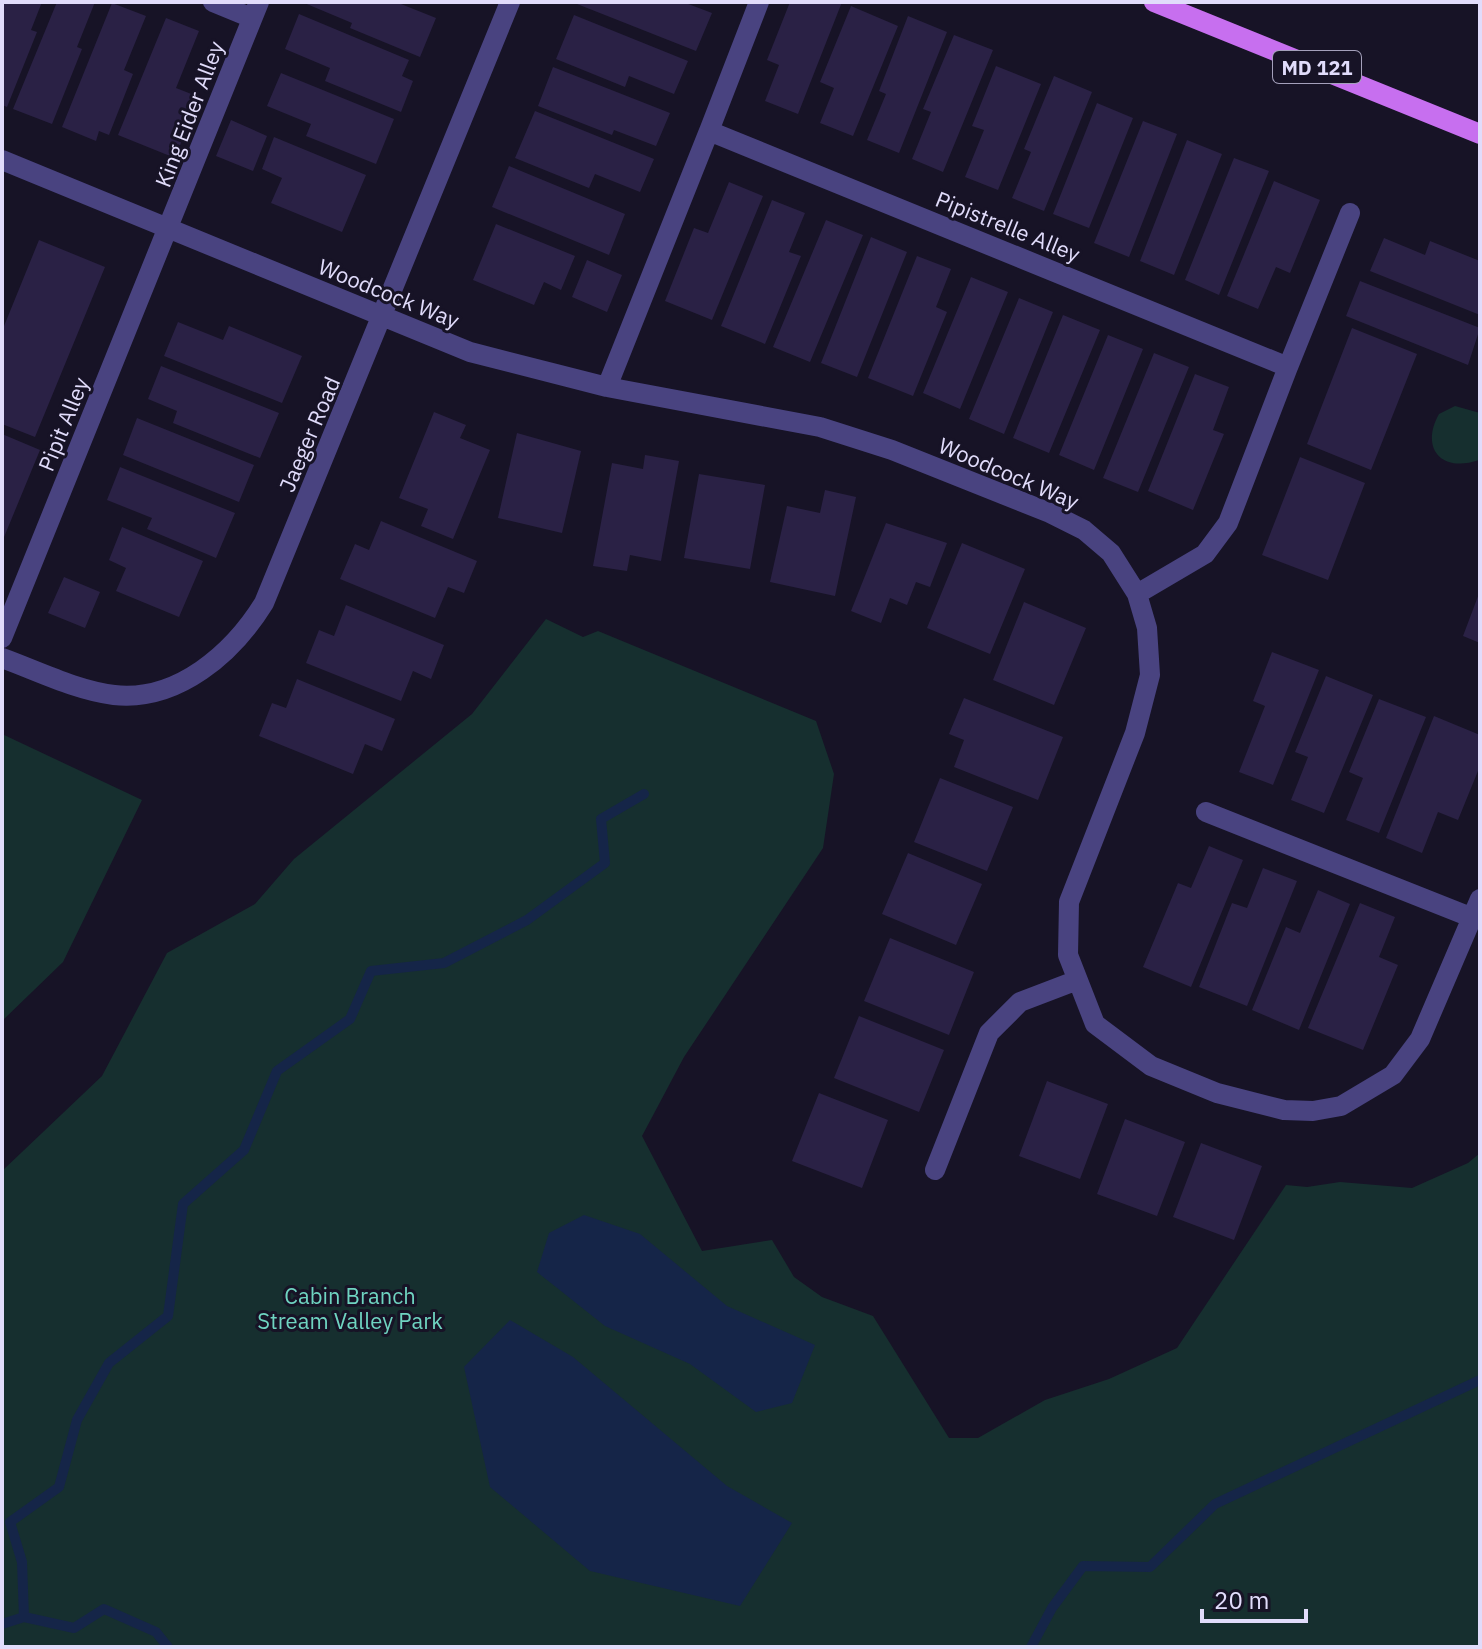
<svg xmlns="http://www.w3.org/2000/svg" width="1482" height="1649" font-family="'IBM Plex Sans',sans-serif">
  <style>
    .green { fill: #162f2f }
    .water { fill: #152548 }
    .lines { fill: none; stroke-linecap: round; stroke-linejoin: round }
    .stream { stroke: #152548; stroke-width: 10 }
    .building { fill: #2a2145 }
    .minor { stroke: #494380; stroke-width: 20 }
    .major { stroke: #c76fef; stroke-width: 20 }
    .labels { text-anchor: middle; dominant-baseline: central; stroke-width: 6; stroke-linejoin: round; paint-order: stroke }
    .shield { fill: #171326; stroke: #a4a0bb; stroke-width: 2 }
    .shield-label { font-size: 20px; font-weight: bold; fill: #e1dcfb }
    .street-label { font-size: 22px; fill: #e1dcfb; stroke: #171326 }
    .park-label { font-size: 22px; fill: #6fd4c1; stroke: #171326 }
  </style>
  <rect width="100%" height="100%" fill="#171326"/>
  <path class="green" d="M 1455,406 L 1480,413 L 1479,460 C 1441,473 1420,448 1439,414 Z
    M 546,619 L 583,637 L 598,631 L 816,721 L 834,774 L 823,848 L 684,1057 L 642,1136 L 702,1251 L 772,1240 L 794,1277 L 822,1297 L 873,1316 L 949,1438 L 978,1438 L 1045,1400 L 1109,1379 L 1177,1348 L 1286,1185 L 1307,1187 L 1340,1182 L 1412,1188 L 1468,1163 L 1480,1153 L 1480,1647 L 2,1647 L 2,1171 L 102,1076 L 167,953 L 255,904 L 294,859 L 472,714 Z
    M 2,734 L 142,800 L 63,962 L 2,1021 Z"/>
  <path class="water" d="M 584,1215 L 640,1234 L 727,1306 L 815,1345 L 792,1403 L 756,1412 L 690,1364 L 605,1326 L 537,1272 L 549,1233 Z
    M 510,1320 L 573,1357 L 727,1486 L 792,1523 L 740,1606 L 590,1571 L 490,1487 L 464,1367 Z"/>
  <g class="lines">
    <path class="stream" d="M 24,1617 L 74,1628 L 104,1609 L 156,1632 L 168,1647
      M 2,1624 L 24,1617 L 22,1562 L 10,1522 L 59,1487 L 77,1420 L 109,1363 L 168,1316 L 183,1204 L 244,1150 L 277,1071 L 350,1019 L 371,971 L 444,963 L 527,920 L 605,863 L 601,819 L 644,794
      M 1031,1647 L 1052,1608 L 1083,1566 L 1150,1567 L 1215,1504 L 1480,1380"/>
  </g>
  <path class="building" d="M 4,2 L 42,2 L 31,30 L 37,32 L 7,107 L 2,105 Z
    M 57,2 L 95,2 L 77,47 L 82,49 L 52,124 L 13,109 Z
    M 302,2 L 396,2 L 436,18 L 420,57 L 350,28 L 352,23 Z
    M 572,2 L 683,2 L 712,13 L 696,51 Z
    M 790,2 L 842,2 L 798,114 L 765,101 L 779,65 L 767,60 Z
    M 112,3 L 146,16 L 124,70 L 133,74 L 109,135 L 99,131 L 96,141 L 62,127 Z
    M 851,6 L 898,26 L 853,136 L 820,123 L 834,88 L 820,82 Z
    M 299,14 L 409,60 L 402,76 L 413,81 L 401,112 L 325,81 L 330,68 L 285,49 Z
    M 574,15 L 688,61 L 674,94 L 629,76 L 625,87 L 556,59 Z
    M 908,16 L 947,32 L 899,153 L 867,140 L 886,94 L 879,91 Z
    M 166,18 L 199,31 L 176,88 L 199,97 L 175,158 L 118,135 Z
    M 954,35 L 993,50 L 943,172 L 912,159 L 931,112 L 923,109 Z
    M 996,66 L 1041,84 L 998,190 L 965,177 L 984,130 L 972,126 Z
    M 553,67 L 670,113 L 656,146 L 614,130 L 612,135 L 538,106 Z
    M 281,73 L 394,119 L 376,164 L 306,136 L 311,124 L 267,106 Z
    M 1054,76 L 1092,92 L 1044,211 L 1012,198 L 1031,152 L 1024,149 Z
    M 1097,103 L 1133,118 L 1089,228 L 1053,214 Z
    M 535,111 L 654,159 L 640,192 L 595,174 L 589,188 L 515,158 Z
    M 231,120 L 267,136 L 253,171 L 216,156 Z
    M 1143,121 L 1177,134 L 1129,257 L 1094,243 Z
    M 274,137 L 366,175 L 342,232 L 271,203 L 282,178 L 262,169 Z
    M 1187,140 L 1222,154 L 1174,275 L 1140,261 Z
    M 1234,158 L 1269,171 L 1219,295 L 1185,280 Z
    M 509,166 L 625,214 L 609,255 L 492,207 Z
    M 1274,181 L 1320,200 L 1290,273 L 1276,267 L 1258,309 L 1227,296 Z
    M 729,182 L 763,196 L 712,320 L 665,301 L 694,228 L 708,233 Z
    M 772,200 L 805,213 L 789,252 L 801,256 L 765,344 L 721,326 Z
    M 826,220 L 863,235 L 810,362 L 773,347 Z
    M 496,224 L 575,256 L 561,290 L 544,282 L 534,305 L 473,280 Z
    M 871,237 L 907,252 L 857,377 L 821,363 Z
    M 1384,238 L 1425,255 L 1430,241 L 1480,261 L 1480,315 L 1370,271 Z
    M 39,240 L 105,267 L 35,437 L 2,424 L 2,331 Z
    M 917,256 L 951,269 L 936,307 L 947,312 L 913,396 L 868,378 Z
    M 587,260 L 622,275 L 607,312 L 572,297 Z
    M 971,277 L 1008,292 L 960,409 L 923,393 Z
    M 1360,281 L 1480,328 L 1468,365 L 1346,316 Z
    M 1019,298 L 1053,312 L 1004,434 L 969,419 Z
    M 1063,315 L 1100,330 L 1049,453 L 1013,438 Z
    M 178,322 L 223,340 L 229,326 L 302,356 L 282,403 L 164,356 Z
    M 1352,328 L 1417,354 L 1371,470 L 1307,444 Z
    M 1108,335 L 1143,349 L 1094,470 L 1059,455 Z
    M 1154,353 L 1189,367 L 1138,492 L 1103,478 Z
    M 161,366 L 279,413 L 260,458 L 173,423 L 177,411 L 148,399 Z
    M 1195,374 L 1229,387 L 1213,430 L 1224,434 L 1193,510 L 1148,491 Z
    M 434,412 L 466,425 L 460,438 L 490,450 L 453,539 L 421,526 L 428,509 L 399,498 Z
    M 137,418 L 254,465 L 239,502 L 123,455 Z
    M 517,433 L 581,451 L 562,533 L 498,518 Z
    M 2,434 L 40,450 L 2,542 Z
    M 645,455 L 679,461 L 661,561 L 630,555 L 627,571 L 593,566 L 612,463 L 643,469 Z
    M 1300,457 L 1365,483 L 1328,580 L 1262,555 Z
    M 120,467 L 235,513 L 216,558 L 147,529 L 152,518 L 107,500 Z
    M 699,474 L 765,485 L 750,569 L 684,558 Z
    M 825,490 L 856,497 L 835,596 L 770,582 L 787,506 L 820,513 Z
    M 381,521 L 477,561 L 464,593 L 448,587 L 435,618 L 340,579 L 355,544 L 369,550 Z
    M 886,523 L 947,543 L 930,587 L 916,582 L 907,605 L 890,598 L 881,623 L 851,611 Z
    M 122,527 L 203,561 L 179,617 L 116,591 L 126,568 L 109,560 Z
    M 962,543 L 1025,569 L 990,654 L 927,628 Z
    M 64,577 L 100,592 L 85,628 L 48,613 Z
    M 1480,591 L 1480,643 L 1463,636 Z
    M 1024,602 L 1086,628 L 1054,705 L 993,680 Z
    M 346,605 L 444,645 L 431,679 L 413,671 L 401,701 L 306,663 L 319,630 L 334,636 Z
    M 1272,652 L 1319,670 L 1273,785 L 1239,772 L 1265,706 L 1253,701 Z
    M 1326,676 L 1373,695 L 1324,813 L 1291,800 L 1308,757 L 1295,752 Z
    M 297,679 L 395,719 L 382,751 L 365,744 L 353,774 L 259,736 L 272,703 L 286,708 Z
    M 964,698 L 1063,737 L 1038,800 L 954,767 L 964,740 L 949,734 Z
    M 1379,699 L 1426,717 L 1379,833 L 1346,820 L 1363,778 L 1349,772 Z
    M 1434,716 L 1480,735 L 1480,766 L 1458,820 L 1438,812 L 1422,853 L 1386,838 Z
    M 940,778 L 1013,807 L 987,871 L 914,842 Z
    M 1209,846 L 1243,860 L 1191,987 L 1143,967 L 1178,883 L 1191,888 Z
    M 908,853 L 982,884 L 956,945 L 882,914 Z
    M 1263,868 L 1297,881 L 1247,1006 L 1199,987 L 1232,903 L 1247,908 Z
    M 1318,890 L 1350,904 L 1299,1030 L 1252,1010 L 1286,927 L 1300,933 Z
    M 1360,903 L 1395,917 L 1379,957 L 1398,965 L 1363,1050 L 1308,1028 Z
    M 890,938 L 974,972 L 949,1035 L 864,1001 Z
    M 859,1016 L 944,1050 L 919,1112 L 834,1078 Z
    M 1047,1081 L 1108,1104 L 1080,1179 L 1019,1156 Z
    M 819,1093 L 888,1120 L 862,1188 L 792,1161 Z
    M 1125,1119 L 1185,1142 L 1157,1216 L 1097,1194 Z
    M 1201,1143 L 1262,1166 L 1234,1240 L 1173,1217 Z"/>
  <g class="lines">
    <path class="minor" d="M 213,2 L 252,18
      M 709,131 L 759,2
      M 2,160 L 470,352 L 607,387 L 820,427 L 892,450 L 1050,513 L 1084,530 L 1111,553 L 1137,594 L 1147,628 L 1150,675 L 1135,733 L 1069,902 L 1068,955 L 1095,1024 L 1151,1066 L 1217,1093 L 1284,1110 L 1313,1111 L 1341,1106 L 1393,1075 L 1420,1039 L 1480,899
      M 1288,367 L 1350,213
      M 607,387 L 709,131 L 1288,367 L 1228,523 L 1205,554 L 1137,594
      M 2,638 L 259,2
      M 2,658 C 38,671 75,690 114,695 C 178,702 233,653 264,603 L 510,2
      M 1206,812 L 1473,918
      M 935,1170 L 989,1033 L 1020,1002 L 1075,981"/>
    <path class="major" d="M 1154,2 L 1480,134"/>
  </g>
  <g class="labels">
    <rect class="shield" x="1273" y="51" width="88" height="32" rx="6"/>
    <g class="shield-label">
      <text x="1317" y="67">MD 121</text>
    </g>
    <g class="street-label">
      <text transform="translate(189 114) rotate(-69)">King Eider Alley</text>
      <text transform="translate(1008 226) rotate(22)">Pipistrelle Alley</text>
      <text transform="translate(389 293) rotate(22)">Woodcock Way</text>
      <text transform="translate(63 424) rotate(-68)">Pipit Alley</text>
      <text transform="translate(309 434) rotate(-67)">Jaeger Road</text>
      <text transform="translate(1009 473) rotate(23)">Woodcock Way</text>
    </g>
    <g class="park-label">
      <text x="350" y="1295">Cabin Branch<tspan x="350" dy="25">Stream Valley Park</tspan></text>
    </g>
  </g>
  <rect width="1482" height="1649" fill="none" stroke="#e1dcfb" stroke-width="8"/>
  <path d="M1202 1609v12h104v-12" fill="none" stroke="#e1dcfb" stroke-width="4"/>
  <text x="1214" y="1609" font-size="24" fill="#e1dcfb" stroke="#171326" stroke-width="6" paint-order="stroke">20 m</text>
</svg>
